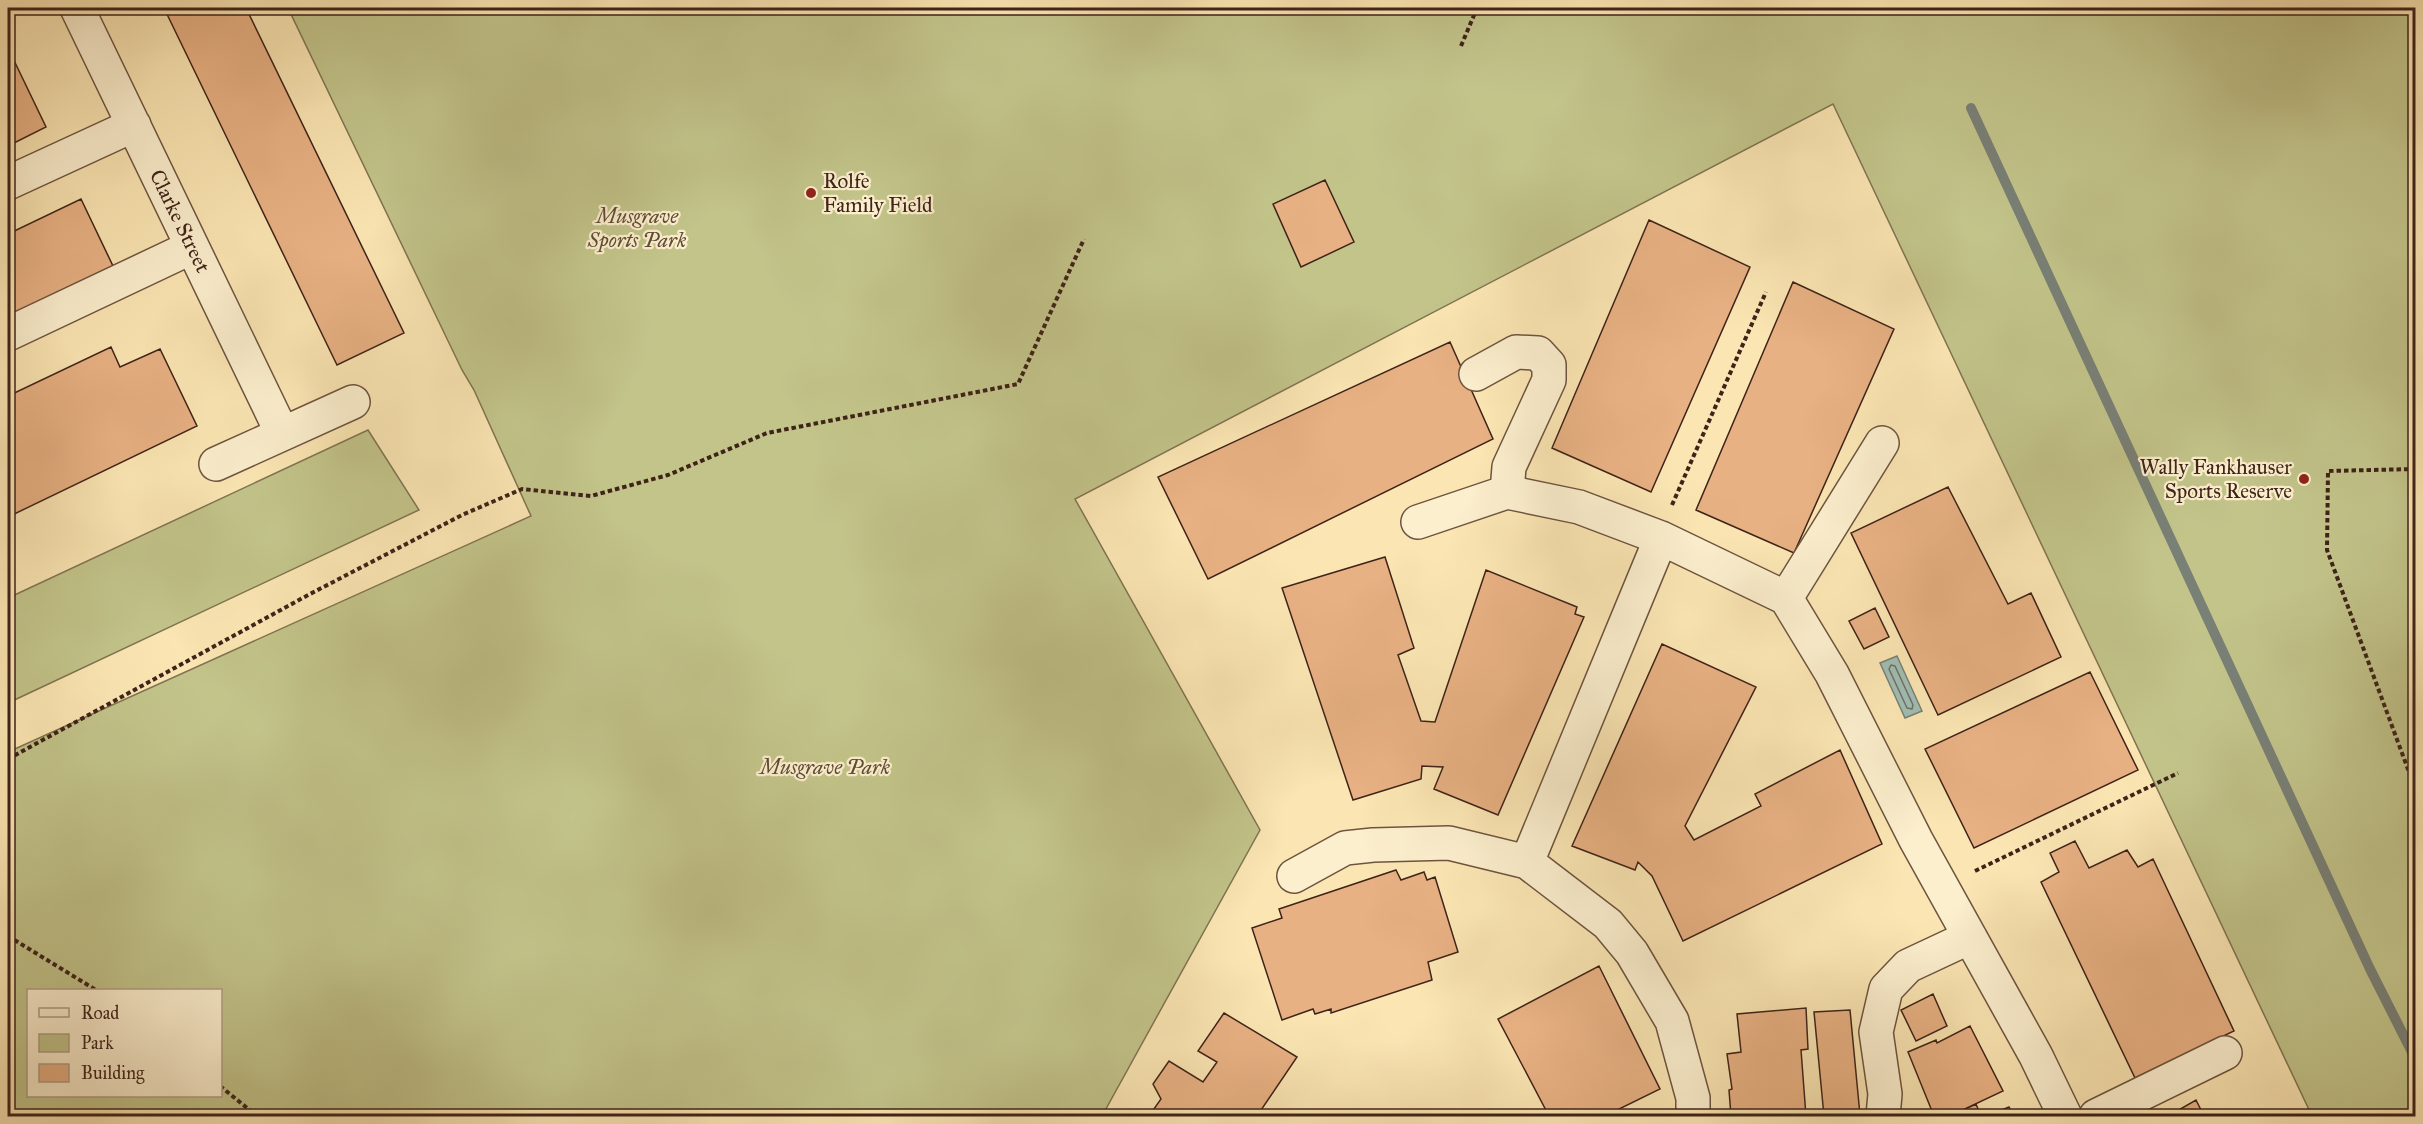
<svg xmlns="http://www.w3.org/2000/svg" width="2423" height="1124" font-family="'IM FELL Great Primer',serif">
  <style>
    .green { fill: #c2c48a; stroke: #807452; stroke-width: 1.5; fill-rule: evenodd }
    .water { fill: #a0beb4; stroke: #798076; stroke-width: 1.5 }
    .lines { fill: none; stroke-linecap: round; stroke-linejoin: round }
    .shore { stroke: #6f7066; stroke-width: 1.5 }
    .stream { stroke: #798076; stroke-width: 10 }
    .building { fill: #e8b183; stroke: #3e2319; stroke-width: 1.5 }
    .minor-casing { stroke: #6d5440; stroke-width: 36 }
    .path { stroke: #3e2319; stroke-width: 4; stroke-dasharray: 4.5 3; stroke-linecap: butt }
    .minor { stroke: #fcefce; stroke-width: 33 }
    .poi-dot { fill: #8f2418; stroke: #fcefce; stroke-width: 2 }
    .labels { text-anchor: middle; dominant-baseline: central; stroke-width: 4.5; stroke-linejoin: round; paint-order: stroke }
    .poi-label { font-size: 21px; fill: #3e2319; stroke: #fcefce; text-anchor: start }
    .park-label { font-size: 21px; font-style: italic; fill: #5f4b35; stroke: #fcefce }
    .street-label { font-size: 21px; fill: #3e2319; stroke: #fcefce }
  </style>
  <rect width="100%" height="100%" fill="#fbe6b3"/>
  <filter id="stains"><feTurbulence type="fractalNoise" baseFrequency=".00333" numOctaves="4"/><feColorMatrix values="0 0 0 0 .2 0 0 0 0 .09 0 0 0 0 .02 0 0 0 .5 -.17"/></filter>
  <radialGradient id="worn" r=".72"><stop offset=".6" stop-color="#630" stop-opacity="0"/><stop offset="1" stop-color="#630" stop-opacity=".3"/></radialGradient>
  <path class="green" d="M 288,8 L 2415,8 L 2415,1116 L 2312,1116 L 1833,104 L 1075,499 L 1260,830 L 1102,1116 L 8,1116 L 8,752 L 531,516 L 474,390 L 462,370 ZM 28,990 L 220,990 L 220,1096 L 28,1096 Z
    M 368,430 L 419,510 L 8,703 L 8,598 Z"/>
  <path class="water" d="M 1897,656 L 1922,711 L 1905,718 L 1880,663 Z"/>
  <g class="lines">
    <path class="shore" d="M 1891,665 L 1895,666 L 1913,705 L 1912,709 L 1907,708 L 1889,669 Z"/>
    <path class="stream" d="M 1971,108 L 2370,969 L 2416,1060"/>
  </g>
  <path class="building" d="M 164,8 L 246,8 L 404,333 L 337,365 Z
    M 8,48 L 46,127 L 8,146 Z
    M 1325,180 L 1354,242 L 1301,267 L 1273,204 Z
    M 81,199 L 113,266 L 8,317 L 8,234 Z
    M 1649,220 L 1750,267 L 1651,492 L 1552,448 Z
    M 1793,282 L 1894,329 L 1794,553 L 1696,510 Z
    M 1450,342 L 1493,439 L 1208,579 L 1158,477 Z
    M 111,347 L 120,367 L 160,349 L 197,426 L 8,517 L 8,396 Z
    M 1948,487 L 2008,604 L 2031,593 L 2061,657 L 1938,715 L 1851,533 Z
    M 1385,557 L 1414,648 L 1398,655 L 1421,721 L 1435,722 L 1486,570 L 1577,607 L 1575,614 L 1584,617 L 1498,815 L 1434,789 L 1443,767 L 1422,766 L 1421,779 L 1353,800 L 1282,588 Z
    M 1875,608 L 1889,637 L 1864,649 L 1849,621 Z
    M 1662,644 L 1756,687 L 1685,826 L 1694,840 L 1761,806 L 1755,794 L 1840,750 L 1882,844 L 1683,941 L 1652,876 L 1638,862 L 1635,870 L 1572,846 Z
    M 2090,672 L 2138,770 L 1974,848 L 1925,749 Z
    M 2075,841 L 2089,868 L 2127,850 L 2138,867 L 2153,859 L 2234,1031 L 2135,1078 L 2041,882 L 2059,872 L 2050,853 Z
    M 1396,870 L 1401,880 L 1424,872 L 1427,880 L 1435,877 L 1458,952 L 1428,962 L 1432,980 L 1331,1013 L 1331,1009 L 1315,1014 L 1313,1009 L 1282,1020 L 1252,928 L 1282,918 L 1279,909 Z
    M 1599,966 L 1660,1089 L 1605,1116 L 1549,1116 L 1498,1019 Z
    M 1933,994 L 1947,1026 L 1916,1041 L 1901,1010 Z
    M 1806,1008 L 1808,1049 L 1801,1050 L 1806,1116 L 1731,1116 L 1729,1090 L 1732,1089 L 1727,1054 L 1741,1052 L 1737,1014 Z
    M 1850,1010 L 1860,1115 L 1824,1116 L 1814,1012 Z
    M 1224,1013 L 1297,1057 L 1257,1116 L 1149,1116 L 1161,1099 L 1153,1084 L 1169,1061 L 1203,1082 L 1217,1062 L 1198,1051 Z
    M 1970,1026 L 2003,1091 L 1950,1116 L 1934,1116 L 1908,1052 L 1936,1040 L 1937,1043 Z
    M 2196,1100 L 2204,1116 L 2177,1116 L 2175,1112 Z
    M 1976,1104 L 1981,1116 L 1950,1116 Z
    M 2009,1107 L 2014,1116 L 1987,1116 Z
    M 2251,1110 L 2255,1116 L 2237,1116 Z"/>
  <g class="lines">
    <g class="minor-casing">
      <path id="minor" d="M 77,8 L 282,433
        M 8,183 L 134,125
        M 8,334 L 192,247
        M 1476,374 L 1516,352 L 1538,353 L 1549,365 L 1549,380 L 1509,467 L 1507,492
        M 216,464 L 353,402
        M 1418,522 L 1507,492 L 1579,507 L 1661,538 L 1786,598 L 1832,674 L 1916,840 L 2036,1056 L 2065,1116
        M 1786,598 L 1882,443
        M 1527,862 L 1661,538
        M 1294,876 L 1345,848 L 1373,845 L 1449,843 L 1527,862 L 1608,924 L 1632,953 L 1672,1021 L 1693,1098 L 1693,1116
        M 1883,1116 L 1885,1094 L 1876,1032 L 1886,989 L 1908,966 L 1970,937
        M 2096,1116 L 2225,1053"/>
    </g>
    <path class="path" d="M 1461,46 L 1477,8
      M 2416,469 L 2328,471 L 2327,550 L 2416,791
      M 1672,505 L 1766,292
      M 8,759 L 310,594 L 462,515 L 522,489 L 591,496 L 668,475 L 767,433 L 1018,384 L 1084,239
      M 1975,871 L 2178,773
      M 8,936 L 96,990
      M 220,1086 L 257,1116"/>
    <use href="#minor" class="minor"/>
  </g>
  <g class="poi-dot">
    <circle cx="811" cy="193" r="6"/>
    <circle cx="2304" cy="479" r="6"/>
  </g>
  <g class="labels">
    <g class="poi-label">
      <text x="823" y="181">Rolfe<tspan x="823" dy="24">Family Field</tspan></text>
      <text x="2292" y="467" text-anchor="end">Wally Fankhauser<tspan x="2292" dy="24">Sports Reserve</tspan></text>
    </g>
    <g class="park-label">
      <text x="637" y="216">Musgrave<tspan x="637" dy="24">Sports Park</tspan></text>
      <text x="825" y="767">Musgrave Park</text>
    </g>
    <g class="street-label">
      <text transform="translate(180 221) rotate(64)">Clarke Street</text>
    </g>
  </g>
  <rect width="2423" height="1124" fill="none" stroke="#fbe6b3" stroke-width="30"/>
  <rect x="9" y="9" width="2405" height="1106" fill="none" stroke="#3e2319" stroke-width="3"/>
  <rect x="15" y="15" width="2393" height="1094" fill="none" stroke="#3e2319" stroke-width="1.5"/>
  <rect x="27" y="989" width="195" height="108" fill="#fcefce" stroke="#b09d86" stroke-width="1.5"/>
  <rect x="39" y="1008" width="30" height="9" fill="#fcefce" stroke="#b09d86" stroke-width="1.5"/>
  <text x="81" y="1019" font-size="18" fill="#3e2319">Road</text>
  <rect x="39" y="1034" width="30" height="18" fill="#c2c48a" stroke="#b09d86" stroke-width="1.5"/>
  <text x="81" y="1049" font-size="18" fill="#3e2319">Park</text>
  <rect x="39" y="1064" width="30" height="18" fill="#e8b183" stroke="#b09d86" stroke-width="1.5"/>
  <text x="81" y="1079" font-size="18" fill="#3e2319">Building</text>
  <rect width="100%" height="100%" filter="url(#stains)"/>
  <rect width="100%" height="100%" fill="url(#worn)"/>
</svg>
